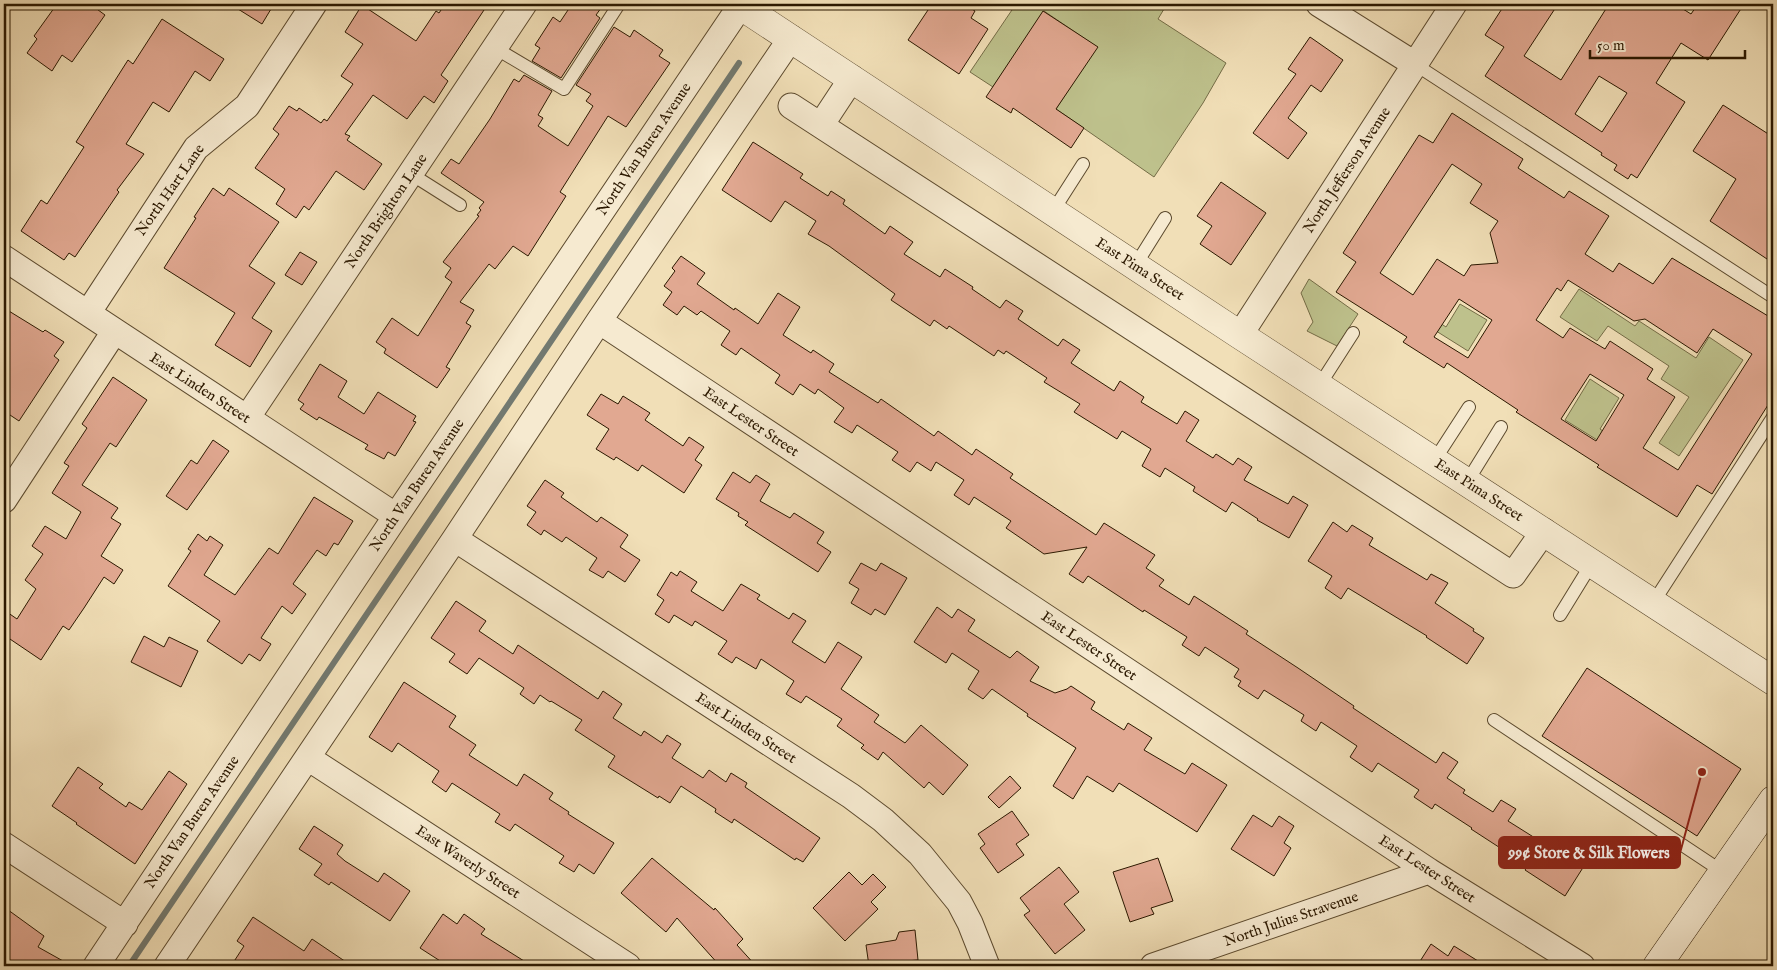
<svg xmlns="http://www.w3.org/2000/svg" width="1777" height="970" font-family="'IM FELL English',serif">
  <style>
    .green { fill: #bec18c; stroke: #746c46 }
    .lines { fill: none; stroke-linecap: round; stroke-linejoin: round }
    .stream { stroke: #727970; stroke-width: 6 }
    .building { fill: #e1a891; stroke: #2b1800; fill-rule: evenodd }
    .service-casing { stroke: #5c4a2e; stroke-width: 14 }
    .minor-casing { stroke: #5c4a2e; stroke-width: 27 }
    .tertiary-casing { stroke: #5c4a2e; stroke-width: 29 }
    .secondary-casing { stroke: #2b1800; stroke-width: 29 }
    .service { stroke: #f6ead0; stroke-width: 12 }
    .minor { stroke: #f6ead0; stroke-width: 25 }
    .tertiary { stroke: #f6ead0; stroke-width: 28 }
    .secondary { stroke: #f6ead0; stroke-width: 28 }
    .labels { text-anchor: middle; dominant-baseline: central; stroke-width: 4; stroke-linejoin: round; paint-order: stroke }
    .street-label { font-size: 15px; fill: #2b1800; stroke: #f6ead0 }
    .leader { fill: none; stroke: #8f2418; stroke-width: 2 }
    .callout-dot { fill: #8f2418; stroke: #f6ead0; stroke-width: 2 }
    .callout { fill: #8f2418; stroke: #8f2418; stroke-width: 2 }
    .callout-label { font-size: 16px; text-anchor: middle; font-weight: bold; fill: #fff }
  </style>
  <rect width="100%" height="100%" fill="#f1dfb7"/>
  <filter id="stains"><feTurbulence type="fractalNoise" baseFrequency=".004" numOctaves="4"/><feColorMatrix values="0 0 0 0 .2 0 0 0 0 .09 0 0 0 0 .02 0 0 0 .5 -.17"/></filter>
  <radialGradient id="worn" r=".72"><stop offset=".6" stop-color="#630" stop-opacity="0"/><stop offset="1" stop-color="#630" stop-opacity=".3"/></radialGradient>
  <path class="green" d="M 1016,4 L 1167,4 L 1158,19 L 1226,63 L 1203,103 L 1154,177 L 1056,109 L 1073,83 L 1056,71 L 1097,47 L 1044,11 L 993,87 L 970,72 Z
    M 1309,279 L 1358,314 L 1337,346 L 1307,331 L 1313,322 L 1301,293 Z
    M 1579,289 L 1635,326 L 1639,321 L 1696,358 L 1709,337 L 1743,360 L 1679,456 L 1659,443 L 1689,397 L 1661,379 L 1669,366 L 1608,326 L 1597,341 L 1560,317 Z
    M 1460,304 L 1487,320 L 1468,351 L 1417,319 L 1422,311 L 1446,327 Z
    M 1590,379 L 1619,398 L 1600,429 L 1607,434 L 1602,443 L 1565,420 Z"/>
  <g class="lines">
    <path class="stream" d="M 129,966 L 739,63"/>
  </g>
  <path class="building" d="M 57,4 L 90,4 L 105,15 L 72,62 L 62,55 L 52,71 L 27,53 L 37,39 L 34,36 Z
    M 230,4 L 274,4 L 262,24 Z
    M 445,4 L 473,4 L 484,10 L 441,75 L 448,81 L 434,103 L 424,96 L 407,119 L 373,95 L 345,134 L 350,136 L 347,140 L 382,164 L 364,190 L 336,171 L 309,210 L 304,206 L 296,218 L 276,204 L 285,189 L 255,168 L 279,134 L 273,129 L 289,106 L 297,111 L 299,108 L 321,123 L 324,119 L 327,121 L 353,84 L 341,76 L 363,44 L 345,32 L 362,5 L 416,41 L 436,11 L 439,13 Z
    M 572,4 L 604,4 L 596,15 L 600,18 L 561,78 L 532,61 L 540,48 L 535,45 L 553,17 L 560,22 Z
    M 932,4 L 964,4 L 975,11 L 971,18 L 988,29 L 959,74 L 908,40 Z
    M 1505,4 L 1558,4 L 1524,56 L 1561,80 L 1609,4 L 1675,4 L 1691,14 L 1698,4 L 1744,4 L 1708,60 L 1681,43 L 1656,83 L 1685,102 L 1637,178 L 1631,174 L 1628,179 L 1614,170 L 1617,165 L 1601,155 L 1602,153 L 1485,76 L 1504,47 L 1485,35 ZM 1599,76 L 1627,93 L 1602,132 L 1575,114 Z
    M 1043,11 L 1098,47 L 1056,109 L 1084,128 L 1071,148 L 1013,108 L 1011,113 L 986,97 Z
    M 162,19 L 224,59 L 210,81 L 195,71 L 169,112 L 153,102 L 126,144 L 144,154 L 117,190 L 119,192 L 75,257 L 69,253 L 64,260 L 21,231 L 41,200 L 47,204 L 84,147 L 76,142 L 128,60 L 133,64 Z
    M 614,27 L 630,37 L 634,30 L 663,50 L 659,56 L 670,63 L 626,127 L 608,116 L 560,192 L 566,196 L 528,256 L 513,246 L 495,269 L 489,264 L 460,302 L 474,310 L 466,323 L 471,326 L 446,367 L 450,369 L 437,388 L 384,353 L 386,349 L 376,342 L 392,318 L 418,336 L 452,282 L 445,277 L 451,268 L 443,262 L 479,216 L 477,215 L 481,210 L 479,208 L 484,202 L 441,173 L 451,159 L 459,164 L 490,119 L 514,79 L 519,82 L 524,75 L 552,91 L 538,115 L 543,118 L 538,126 L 568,146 L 593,106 L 586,101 L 591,94 L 576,85 Z
    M 1310,37 L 1343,60 L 1321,92 L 1311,85 L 1288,118 L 1307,133 L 1288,159 L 1253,133 L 1296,74 L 1288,69 Z
    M 1723,105 L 1773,137 L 1773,263 L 1710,221 L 1736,179 L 1693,151 Z
    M 1452,113 L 1523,159 L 1518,168 L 1564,198 L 1569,191 L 1609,216 L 1585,254 L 1613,272 L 1619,263 L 1653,284 L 1672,258 L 1773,319 L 1773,397 L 1712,494 L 1697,485 L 1677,517 L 1597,467 L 1599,465 L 1516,412 L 1518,410 L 1447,363 L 1444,368 L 1403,342 L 1407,337 L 1336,292 L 1356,262 L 1343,253 L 1419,135 L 1433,143 ZM 1452,164 L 1482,184 L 1470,203 L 1498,221 L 1490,233 L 1498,263 L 1471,265 L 1464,276 L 1437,259 L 1413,295 L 1380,273 ZM 1568,280 L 1634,321 L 1645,319 L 1697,353 L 1713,329 L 1752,354 L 1678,470 L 1643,448 L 1675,397 L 1647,379 L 1653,369 L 1610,341 L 1605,349 L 1570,328 L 1563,338 L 1536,320 L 1557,288 L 1561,291 ZM 1459,299 L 1492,320 L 1468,358 L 1434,337 ZM 1590,374 L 1624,395 L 1596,441 L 1561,419 Z
    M 753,142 L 803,174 L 800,178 L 828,196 L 831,191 L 845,200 L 843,204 L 885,234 L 890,226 L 913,242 L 904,254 L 940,277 L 945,269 L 973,287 L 972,289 L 1000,308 L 1006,300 L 1023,311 L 1018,319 L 1058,346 L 1063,339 L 1080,350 L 1071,363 L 1114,391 L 1120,381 L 1144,397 L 1141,402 L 1177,424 L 1185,411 L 1199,420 L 1186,441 L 1213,458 L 1216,454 L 1233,465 L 1238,458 L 1252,467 L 1244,480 L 1288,504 L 1293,496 L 1308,505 L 1289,538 L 1257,520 L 1258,519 L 1232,502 L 1226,512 L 1193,491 L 1195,487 L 1165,468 L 1160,477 L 1142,466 L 1151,449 L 1122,431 L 1117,439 L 1074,412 L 1080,404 L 1044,382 L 1047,378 L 1006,351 L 1004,354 L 998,350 L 994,356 L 949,326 L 947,329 L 934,320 L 930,326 L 891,300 L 895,294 L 829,246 L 808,234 L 816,221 L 785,201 L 771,222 L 722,190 Z
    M 1221,182 L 1266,213 L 1231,265 L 1200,244 L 1212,226 L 1197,216 Z
    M 213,188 L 224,196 L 229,188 L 279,222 L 249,266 L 275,283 L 252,318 L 272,331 L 250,367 L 215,345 L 235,313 L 164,268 L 196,218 L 194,217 Z
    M 300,252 L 317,262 L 302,285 L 285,275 Z
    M 681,256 L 705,273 L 697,284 L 734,310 L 735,308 L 758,324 L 778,293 L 800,307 L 783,335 L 811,353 L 813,350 L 834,364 L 829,372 L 878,403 L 881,399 L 934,436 L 938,431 L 972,455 L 976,449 L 1013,474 L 1010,478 L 1096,535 L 1104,523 L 1155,555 L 1146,568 L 1164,580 L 1159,586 L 1189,605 L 1194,596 L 1248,631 L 1246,634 L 1298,668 L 1354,706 L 1353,708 L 1436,763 L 1443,752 L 1458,762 L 1447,778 L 1465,790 L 1463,793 L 1493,812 L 1501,800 L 1516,809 L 1508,821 L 1543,843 L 1545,840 L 1584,866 L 1565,896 L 1525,870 L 1528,866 L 1471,829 L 1472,828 L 1435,804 L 1432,809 L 1414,797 L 1419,790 L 1378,763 L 1372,772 L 1350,757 L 1357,746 L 1321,722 L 1316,731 L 1301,721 L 1304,715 L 1264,690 L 1258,699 L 1238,686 L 1241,681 L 1234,677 L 1239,669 L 1205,647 L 1199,656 L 1182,645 L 1187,637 L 1144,610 L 1143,612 L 1088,576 L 1083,583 L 1069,574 L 1087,547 L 1044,554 L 1006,528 L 1011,521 L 974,497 L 969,505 L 954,495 L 964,480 L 936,462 L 931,471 L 917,462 L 910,472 L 892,460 L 898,452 L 857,425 L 852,433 L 834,422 L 844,408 L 818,389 L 815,394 L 800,384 L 793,395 L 775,383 L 780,375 L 741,348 L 736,355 L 721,345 L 730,331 L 701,311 L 697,315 L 684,306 L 677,315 L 663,305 L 672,292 L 664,286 L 675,271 L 672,268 Z
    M 4,308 L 43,332 L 45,330 L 64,342 L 54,356 L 59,360 L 19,421 L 4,411 Z
    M 320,364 L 347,381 L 338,397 L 364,414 L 378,392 L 416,416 L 413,421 L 416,422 L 395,456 L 388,452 L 384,459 L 365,449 L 368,445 L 319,417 L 317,420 L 300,409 L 304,404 L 298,400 Z
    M 113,377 L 147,400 L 116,447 L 110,443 L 82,485 L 118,508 L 111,518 L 121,524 L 101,556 L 123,570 L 114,584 L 104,577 L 84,608 L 69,630 L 63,626 L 41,660 L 4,635 L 4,610 L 17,619 L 36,589 L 25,580 L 43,554 L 32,546 L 45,526 L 66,539 L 81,512 L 52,493 L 69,466 L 64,463 L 87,428 L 82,424 Z
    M 601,394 L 618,404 L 623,396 L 650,413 L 645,420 L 683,446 L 689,437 L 704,447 L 695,460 L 702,465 L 684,493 L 642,465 L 638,471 L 616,457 L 614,460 L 596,449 L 609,429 L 587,415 Z
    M 213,440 L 229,451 L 187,510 L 166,496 L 191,460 L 197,464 Z
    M 733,472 L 750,483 L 756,475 L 770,484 L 760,501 L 790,518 L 794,513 L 824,532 L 817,543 L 831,552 L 818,572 L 745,525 L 748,522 L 738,516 L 739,513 L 716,499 Z
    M 545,480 L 564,493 L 561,497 L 597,522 L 601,517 L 628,535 L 620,547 L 640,560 L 625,582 L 608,571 L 603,578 L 589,570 L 597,558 L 566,537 L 562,542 L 544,530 L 541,535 L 527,525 L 536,512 L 527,506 Z
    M 314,497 L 353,521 L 338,545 L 334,543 L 326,556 L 317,550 L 293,584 L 306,594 L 292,614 L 282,606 L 261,638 L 271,644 L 260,661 L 249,654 L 242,664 L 207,641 L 220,621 L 168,586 L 191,551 L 188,549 L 198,534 L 207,541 L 210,536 L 223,545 L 204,575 L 235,595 L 269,548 L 278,554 Z
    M 1333,522 L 1347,532 L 1352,525 L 1373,538 L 1369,545 L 1427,580 L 1431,574 L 1448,583 L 1435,603 L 1474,629 L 1473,631 L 1484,638 L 1467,664 L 1426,637 L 1427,636 L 1348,588 L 1341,599 L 1325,588 L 1332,576 L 1308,561 Z
    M 861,563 L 876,571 L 881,563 L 907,578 L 885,615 L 875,609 L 871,615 L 851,603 L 859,589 L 849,583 Z
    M 680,571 L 697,582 L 691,591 L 723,611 L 741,584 L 760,595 L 757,599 L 789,619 L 793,613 L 806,621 L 792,642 L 825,663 L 838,642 L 862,657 L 841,689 L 879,715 L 874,722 L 905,743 L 921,725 L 968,765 L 943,795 L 929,782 L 924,788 L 883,752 L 878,760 L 861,748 L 864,745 L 837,726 L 842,719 L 806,696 L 801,703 L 786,694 L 794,681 L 761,659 L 756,669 L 736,657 L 732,663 L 718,654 L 727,641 L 695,621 L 692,626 L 674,615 L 669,623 L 655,614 L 664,600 L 657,595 L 671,572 L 677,576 Z
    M 456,601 L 486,621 L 479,631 L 513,654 L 518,645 L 598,699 L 603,691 L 622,704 L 613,718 L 641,736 L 644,731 L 662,743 L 667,735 L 681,744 L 672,758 L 703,778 L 709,770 L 726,782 L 731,773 L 747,783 L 745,787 L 820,838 L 803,862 L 796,858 L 795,860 L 734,819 L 732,823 L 715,812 L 716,809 L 681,786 L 670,803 L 659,796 L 658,798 L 608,767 L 615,756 L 575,730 L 582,720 L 551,701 L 550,702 L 540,695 L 534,704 L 520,694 L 524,688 L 479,658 L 467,674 L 449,662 L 455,654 L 431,638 Z
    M 937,607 L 952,618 L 958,609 L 975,620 L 968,631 L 1010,658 L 1017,651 L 1039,667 L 1030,681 L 1055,693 L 1067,689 L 1071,686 L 1095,702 L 1091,709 L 1124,730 L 1128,723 L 1152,738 L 1144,750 L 1185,774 L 1192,763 L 1227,785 L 1197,832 L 1119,783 L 1113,792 L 1087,776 L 1073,799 L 1053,786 L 1076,748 L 1027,716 L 1028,714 L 992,689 L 983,699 L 968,689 L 979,671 L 952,653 L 946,663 L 914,642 Z
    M 144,636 L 164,647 L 169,637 L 198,651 L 181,687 L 131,662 Z
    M 1587,668 L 1741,769 L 1697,836 L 1542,736 Z
    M 404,682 L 456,716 L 449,727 L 476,745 L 469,755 L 517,786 L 524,774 L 553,793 L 549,799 L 569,812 L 568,814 L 614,843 L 594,874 L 579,864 L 574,872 L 559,863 L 564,856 L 515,824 L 510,831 L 495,822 L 500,814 L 452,783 L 446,792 L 432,782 L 439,771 L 398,743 L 392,752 L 369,737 Z
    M 78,767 L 103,784 L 99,788 L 126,807 L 129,802 L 142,810 L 169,771 L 187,784 L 135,864 L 76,824 L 77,823 L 52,806 Z
    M 1010,776 L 1021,788 L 999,808 L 988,797 Z
    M 1012,811 L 1029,835 L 1016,844 L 1024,855 L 998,873 L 980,848 L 985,844 L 978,834 Z
    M 1253,815 L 1272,827 L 1279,816 L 1294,826 L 1284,843 L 1291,848 L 1274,876 L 1231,849 Z
    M 314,826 L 343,845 L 337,854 L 345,861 L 378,882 L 384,873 L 410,891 L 390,921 L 331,882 L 329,885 L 314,875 L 322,864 L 299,849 Z
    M 652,858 L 714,910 L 715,908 L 743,939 L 737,945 L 756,966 L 720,966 L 677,918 L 666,932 L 621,893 Z
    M 1158,858 L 1173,901 L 1151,908 L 1154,914 L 1130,922 L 1113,872 Z
    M 1059,867 L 1079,892 L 1064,904 L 1085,930 L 1055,954 L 1024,915 L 1030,911 L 1020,898 Z
    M 849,872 L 862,885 L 873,874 L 886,887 L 871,902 L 878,909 L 845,941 L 813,908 Z
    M 4,907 L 44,936 L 38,947 L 72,966 L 4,966 Z
    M 443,914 L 457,924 L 464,914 L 485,929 L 481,934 L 532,966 L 448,966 L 420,948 Z
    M 253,917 L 304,951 L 312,939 L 352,966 L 231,966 L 244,946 L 237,941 Z
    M 915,930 L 918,960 L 906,961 L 907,966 L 869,966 L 866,945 L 896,940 L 899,932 Z
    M 1431,944 L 1448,956 L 1454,946 L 1486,966 L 1417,966 Z"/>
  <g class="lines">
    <g class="service-casing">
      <path id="service" d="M 495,48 L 564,89 L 619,4
        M 1416,65 L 1773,297
        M 411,174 L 460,205
        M 1053,211 L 1083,164
        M 1135,266 L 1165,218
        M 1319,386 L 1353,333
        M 1434,461 L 1469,407
        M 1467,482 L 1501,427
        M 1653,603 L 1773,417
        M 1560,615 L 1592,563
        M 1494,720 L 1723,872"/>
    </g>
    <g class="minor-casing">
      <path id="minor" d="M 1319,4 L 1416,65
        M 791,106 L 1513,575 L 1544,531
        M 821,125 L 852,78
        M 4,258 L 396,516
        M 88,313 L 196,148 L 247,106 L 314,4
        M 599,321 L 1429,871 L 1582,966
        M 1240,335 L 1454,4
        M 247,418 L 524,4
        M 4,500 L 114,332
        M 455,539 L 851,796 L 883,820 L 920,854 L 959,902 L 970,923 L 987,966
        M 308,758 L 628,966
        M 4,845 L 125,924
        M 96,966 L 396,516 L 741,5
        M 167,966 L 454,540 L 599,321 L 791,38
        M 1153,966 L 1429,871"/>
    </g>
    <g class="tertiary-casing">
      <path id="tertiary" d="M 738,4 L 1240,335 L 1773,681"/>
    </g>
    <g class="secondary-casing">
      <path id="secondary" d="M 1657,966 L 1773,800"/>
    </g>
    <use href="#service" class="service"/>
    <use href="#minor" class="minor"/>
    <use href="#tertiary" class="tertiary"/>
    <use href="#secondary" class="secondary"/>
  </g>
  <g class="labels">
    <g class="street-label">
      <text transform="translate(644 149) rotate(-56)">North Van Buren Avenue</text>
      <text transform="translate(1347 170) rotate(-57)">North Jefferson Avenue</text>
      <text transform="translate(170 190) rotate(-55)">North Hart Lane</text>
      <text transform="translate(386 211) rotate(-56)">North Brighton Lane</text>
      <text transform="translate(1140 269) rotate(33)">East Pima Street</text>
      <text transform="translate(200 388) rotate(33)">East Linden Street</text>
      <text transform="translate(751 422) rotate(34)">East Lester Street</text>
      <text transform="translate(417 485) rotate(-56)">North Van Buren Avenue</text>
      <text transform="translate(1479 490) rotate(33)">East Pima Street</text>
      <text transform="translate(1089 646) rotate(34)">East Lester Street</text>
      <text transform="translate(746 728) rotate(33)">East Linden Street</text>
      <text transform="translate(192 822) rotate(-56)">North Van Buren Avenue</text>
      <text transform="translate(468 862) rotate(33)">East Waverly Street</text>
      <text transform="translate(1427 869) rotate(33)">East Lester Street</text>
      <text transform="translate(1291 919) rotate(-19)">North Julius Stravenue</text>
    </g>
  </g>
  <path class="leader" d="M1702 772L1680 853"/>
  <circle class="callout-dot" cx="1702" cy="772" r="5"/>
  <rect class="callout" x="1499" y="837" width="181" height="31" rx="5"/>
  <g class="callout-label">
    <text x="1589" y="858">99¢ Store &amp; Silk Flowers</text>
  </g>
  <rect width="1777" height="970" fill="none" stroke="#f1dfb7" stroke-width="20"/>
  <rect x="5" y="5" width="1767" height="960" fill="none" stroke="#2b1800" stroke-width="2.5"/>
  <rect x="10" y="10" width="1757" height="950" fill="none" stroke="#2b1800"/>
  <path d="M1590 50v8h155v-8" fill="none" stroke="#2b1800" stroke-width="2.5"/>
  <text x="1597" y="50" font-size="15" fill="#2b1800" stroke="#f6ead0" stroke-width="4" paint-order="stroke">50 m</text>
  <rect width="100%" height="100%" filter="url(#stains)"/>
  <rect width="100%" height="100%" fill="url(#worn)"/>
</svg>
